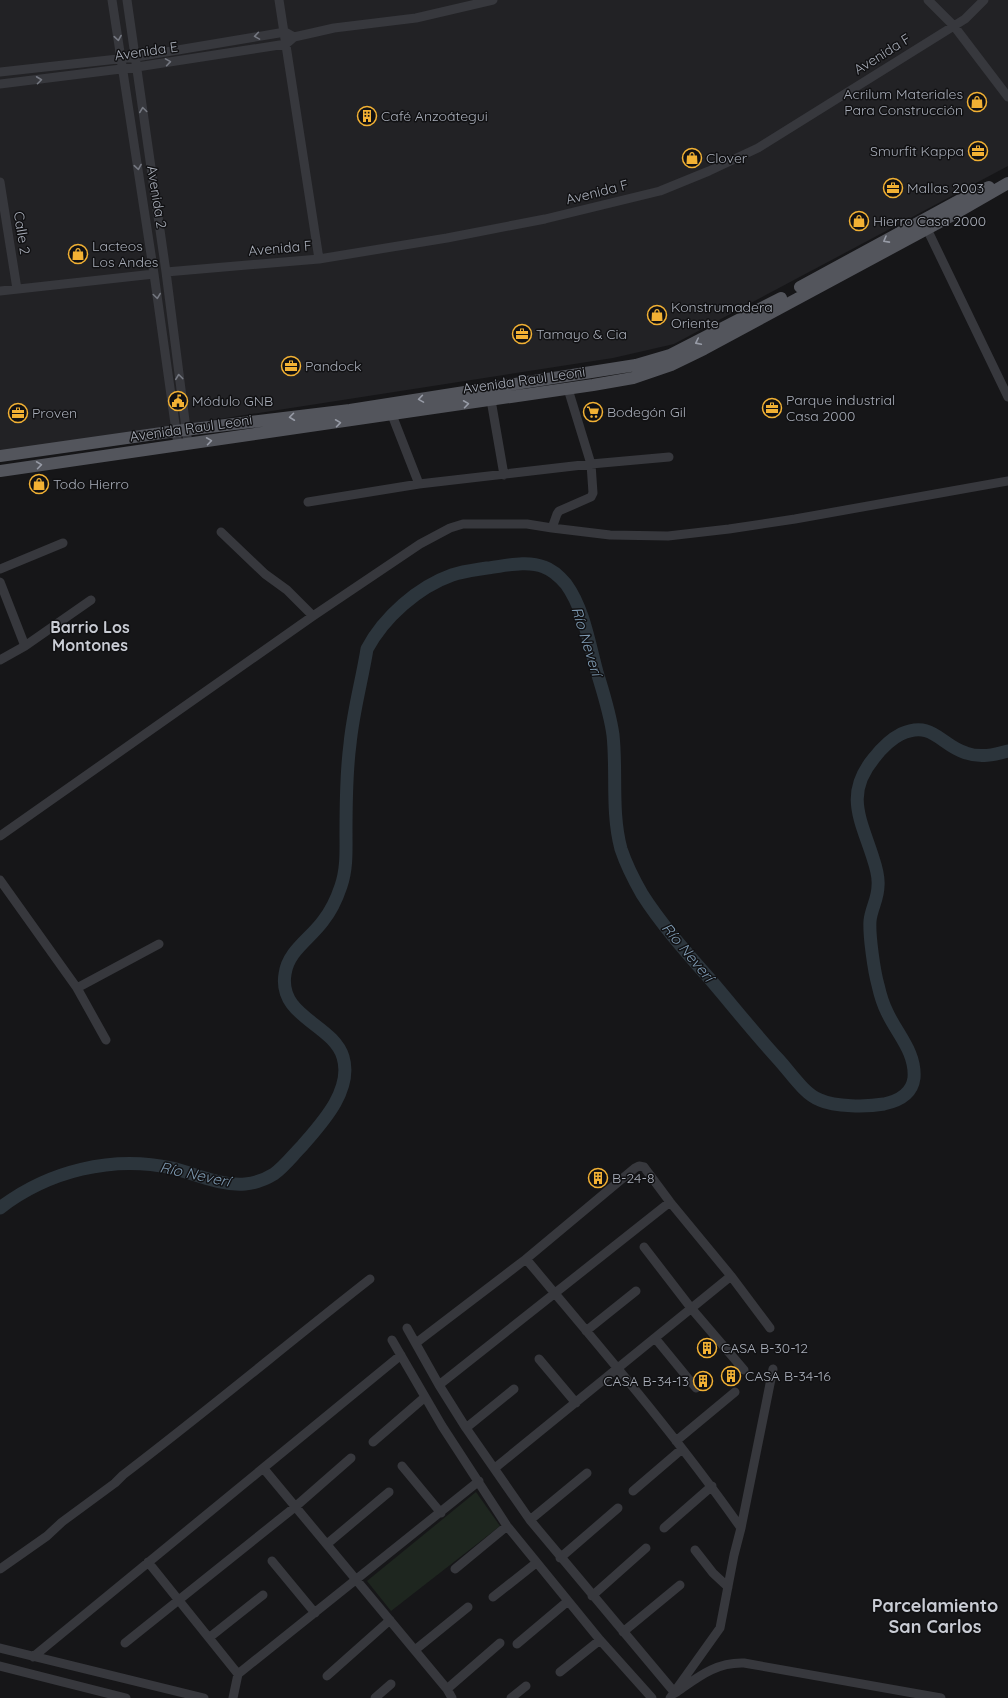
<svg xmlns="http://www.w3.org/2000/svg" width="1008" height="1698" font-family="Quicksand,sans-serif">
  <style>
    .built { fill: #222225 }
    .green { fill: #1e261f }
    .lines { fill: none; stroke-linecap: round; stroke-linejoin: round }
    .river { stroke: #2c353c; stroke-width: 13 }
    .minor { stroke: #37383d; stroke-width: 9 }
    .major { stroke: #53555c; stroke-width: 12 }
    .oneway { stroke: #757881 }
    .oneway2 { stroke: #979ba6 }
    .labels { text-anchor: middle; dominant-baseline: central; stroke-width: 3; stroke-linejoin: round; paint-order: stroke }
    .street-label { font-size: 14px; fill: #a8adb8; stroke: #111113 }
    .poi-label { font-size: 14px; fill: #a8adb8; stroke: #111113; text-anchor: start }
    .water-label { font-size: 15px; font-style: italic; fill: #7f9bb3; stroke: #111113 }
    .quarter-label { font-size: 16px; font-weight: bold; fill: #c9ccd4; stroke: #111113 }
    .district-label { font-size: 18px; font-weight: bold; fill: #c9ccd4; stroke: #111113 }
  </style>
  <rect width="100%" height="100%" fill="#161618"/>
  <path class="built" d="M 0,0 L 1008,0 L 1008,166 L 674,344 L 613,358 L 0,453 Z"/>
  <path class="green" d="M 476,1492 L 500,1526 L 391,1611 L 367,1581 Z"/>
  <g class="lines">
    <path class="river" d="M 0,1208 C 48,1171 112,1155 172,1168 C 196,1174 220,1186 245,1184 C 255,1183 266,1179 274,1174 C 285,1166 293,1155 302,1146 C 322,1123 353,1090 343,1057 C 333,1024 278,1017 285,974 C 288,951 310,939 323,921 C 331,911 337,898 341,886 C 347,869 346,850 346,833 C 346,804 346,774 350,744 C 353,712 362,680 367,649 C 384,617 418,587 452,575 C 464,571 475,570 487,568 C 505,566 527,560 544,567 C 553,570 560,577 566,584 C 584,609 589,643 597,672 C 603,692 610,713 613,735 C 617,772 611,812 621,849 C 626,864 634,880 642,894 C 661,924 686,952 709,978 C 733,1006 755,1034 779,1060 C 790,1072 805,1095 820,1100 C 835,1107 867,1107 884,1104 C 898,1101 912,1094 914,1078 C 916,1052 897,1034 887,1012 C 883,1004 880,994 878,985 C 874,971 869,935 870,921 C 871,909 878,899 878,886 C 879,877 876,867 873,858 C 861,820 844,794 874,758 C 881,749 891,739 901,734 C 933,720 940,745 966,753 C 980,758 994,755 1008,751"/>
    <path class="minor" d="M 112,0 L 154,274 L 178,445
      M 127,0 L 166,272 L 188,444
      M 279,0 L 319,259
      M 928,0 L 954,26 L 1008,97
      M 0,72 L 136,57 L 285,32 L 294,37
      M 0,84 L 137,67 L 286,44 L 294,37 L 312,33 L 334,28 L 416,18 L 493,0
      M 0,182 L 17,289
      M 927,229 L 1008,397
      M 166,272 L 319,259 L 447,238 L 545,219 L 660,191 L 709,171 L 758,148 L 965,19 L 984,0
      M 0,291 L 154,274
      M 491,400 L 504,475
      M 392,415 L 419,484
      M 308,502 L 419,484 L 591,464 L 669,457
      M 552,528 L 557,514 L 559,511 L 591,497 L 593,493 L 591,464 L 568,389
      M 221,532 L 265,574 L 287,590 L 313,616
      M 0,569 L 63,543
      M 0,582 L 25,646
      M 0,660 L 25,646 L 91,600
      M 0,836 L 313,616 L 420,544 L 450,528 L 463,524 L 527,524 L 552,528 L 610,535 L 668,536 L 729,529 L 795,519 L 1008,481
      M 0,880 L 77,988 L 106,1040
      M 77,988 L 159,944
      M 644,1247 L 691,1308 L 744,1370
      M 526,1259 C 600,1347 675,1434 741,1528
      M 731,1276 L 770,1328
      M 407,1328 L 439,1385 L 466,1428 L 530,1520 L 675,1693 C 697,1678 715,1662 744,1663 L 941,1698
      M 586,1331 L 636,1291
      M 655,1338 L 696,1388
      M 392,1340 L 442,1426 L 507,1526 L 600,1640 L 652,1698
      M 416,1343 L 526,1259 L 635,1168 L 639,1166 L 644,1167 L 670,1202 L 731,1276 L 495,1468
      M 539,1359 L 576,1403
      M 439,1385 L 670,1202
      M 466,1428 L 514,1389
      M 676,1441 L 735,1392
      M 373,1442 L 425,1397
      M 402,1466 L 441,1513
      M 264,1469 L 447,1689 L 452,1698
      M 633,1491 L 682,1449
      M 530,1520 L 587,1473
      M 664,1528 L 712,1486
      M 327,1544 L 389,1492
      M 695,1550 L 713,1573 L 728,1587
      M 560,1558 L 618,1508
      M 272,1561 L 315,1613
      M 148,1562 L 238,1674
      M 0,1569 L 47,1536 L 62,1522 L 115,1483 L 123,1475 C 207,1411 287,1344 370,1279
      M 455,1569 L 507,1526
      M 592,1596 L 646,1548
      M 493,1597 L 536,1563
      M 623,1632 L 680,1585
      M 210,1637 L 263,1595
      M 125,1643 L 295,1507 L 351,1458
      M 517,1644 L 568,1601
      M 0,1648 L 204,1698
      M 415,1650 L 468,1607
      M 33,1657 L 401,1355
      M 0,1666 L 126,1698
      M 560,1672 L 600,1640
      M 327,1676 L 390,1620
      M 447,1689 L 500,1643
      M 233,1698 L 238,1674 L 479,1481
      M 375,1698 L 391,1684
      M 511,1698 L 526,1686
      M 670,1698 L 720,1628 L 734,1555 L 741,1528 L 773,1369"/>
    <path class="major" d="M 800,287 L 960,200 L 989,187
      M 0,456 L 176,431 L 350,410 L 636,365 L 670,355 L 781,298
      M 0,471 L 593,385 L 633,378 L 671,365 L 704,349 L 949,217 L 1008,183"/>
  </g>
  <defs><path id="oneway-chevron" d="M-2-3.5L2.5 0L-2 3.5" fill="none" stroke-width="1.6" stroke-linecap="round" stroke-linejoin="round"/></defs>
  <g class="oneway">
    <use href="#oneway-chevron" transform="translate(257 36) rotate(171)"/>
    <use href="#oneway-chevron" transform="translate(118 38) rotate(81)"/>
    <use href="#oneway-chevron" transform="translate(168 62) rotate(-9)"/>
    <use href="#oneway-chevron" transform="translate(39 80) rotate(-7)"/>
    <use href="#oneway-chevron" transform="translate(143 110) rotate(-98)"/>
    <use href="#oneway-chevron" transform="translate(138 167) rotate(81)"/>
    <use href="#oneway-chevron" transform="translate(157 296) rotate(82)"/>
    <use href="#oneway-chevron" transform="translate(179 377) rotate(-97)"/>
  </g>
  <g class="oneway2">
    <use href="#oneway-chevron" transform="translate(886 240) rotate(151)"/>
    <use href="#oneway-chevron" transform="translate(698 342) rotate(154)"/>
    <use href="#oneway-chevron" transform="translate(421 399) rotate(171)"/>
    <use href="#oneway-chevron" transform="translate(466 404) rotate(-8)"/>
    <use href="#oneway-chevron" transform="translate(292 417) rotate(173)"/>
    <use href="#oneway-chevron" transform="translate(338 423) rotate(-8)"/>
    <use href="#oneway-chevron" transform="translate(209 441) rotate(-8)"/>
    <use href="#oneway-chevron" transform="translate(39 465) rotate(-8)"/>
  </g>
  <defs>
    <g id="shop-ring" transform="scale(1)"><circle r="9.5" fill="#111113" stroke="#f2b134" stroke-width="1.5"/><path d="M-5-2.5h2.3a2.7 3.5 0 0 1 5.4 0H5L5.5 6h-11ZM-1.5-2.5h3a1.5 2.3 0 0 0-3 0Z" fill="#f2b134"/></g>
    <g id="building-ring" transform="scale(1)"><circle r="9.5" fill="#111113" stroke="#f2b134" stroke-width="1.5"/><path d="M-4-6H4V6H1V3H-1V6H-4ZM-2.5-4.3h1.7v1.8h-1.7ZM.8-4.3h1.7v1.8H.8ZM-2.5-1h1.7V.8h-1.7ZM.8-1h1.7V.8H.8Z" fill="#f2b134"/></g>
    <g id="office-ring" transform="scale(1)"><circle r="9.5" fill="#111113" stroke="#f2b134" stroke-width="1.5"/><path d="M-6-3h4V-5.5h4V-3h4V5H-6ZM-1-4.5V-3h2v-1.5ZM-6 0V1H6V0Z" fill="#f2b134"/></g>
    <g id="civic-ring" transform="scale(1)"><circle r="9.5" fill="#111113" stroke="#f2b134" stroke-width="1.5"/><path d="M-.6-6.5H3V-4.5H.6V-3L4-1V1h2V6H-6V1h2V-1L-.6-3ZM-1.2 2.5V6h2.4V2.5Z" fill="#f2b134"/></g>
    <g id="supermarket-ring" transform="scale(1)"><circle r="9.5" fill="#111113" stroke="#f2b134" stroke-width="1.5"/><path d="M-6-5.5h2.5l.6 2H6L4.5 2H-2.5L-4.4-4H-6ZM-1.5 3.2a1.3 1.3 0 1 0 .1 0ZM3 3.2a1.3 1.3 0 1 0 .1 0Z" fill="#f2b134"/></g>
  </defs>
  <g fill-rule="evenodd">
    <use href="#shop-ring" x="977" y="102"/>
    <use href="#building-ring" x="367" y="116"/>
    <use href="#office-ring" x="978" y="151"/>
    <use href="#shop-ring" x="692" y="158"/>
    <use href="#office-ring" x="893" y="188"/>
    <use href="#shop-ring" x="859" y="221"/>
    <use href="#shop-ring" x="78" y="254"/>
    <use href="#shop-ring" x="657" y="315"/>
    <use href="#office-ring" x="522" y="334"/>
    <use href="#office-ring" x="291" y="366"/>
    <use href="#civic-ring" x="178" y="401"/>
    <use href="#office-ring" x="772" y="408"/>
    <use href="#supermarket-ring" x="593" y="412"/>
    <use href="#office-ring" x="18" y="413"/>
    <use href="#shop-ring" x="39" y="484"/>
    <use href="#building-ring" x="598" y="1178"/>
    <use href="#building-ring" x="707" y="1348"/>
    <use href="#building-ring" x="731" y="1376"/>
    <use href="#building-ring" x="703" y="1381"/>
  </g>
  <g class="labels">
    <g class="street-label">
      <text transform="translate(146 51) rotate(-8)">Avenida E</text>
      <text transform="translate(882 54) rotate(-32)">Avenida F</text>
      <text transform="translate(597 192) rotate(-14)">Avenida F</text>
      <text transform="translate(157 197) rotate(81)">Avenida 2</text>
      <text transform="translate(22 233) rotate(81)">Calle 2</text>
      <text transform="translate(280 248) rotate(-5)">Avenida F</text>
      <text transform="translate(524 380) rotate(-8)">Avenida Raul Leoni</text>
      <text transform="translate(191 428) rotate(-8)">Avenida Raul Leoni</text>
    </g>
    <g class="poi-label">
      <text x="963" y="94" text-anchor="end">Acrilum Materiales<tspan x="963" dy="16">Para Construcción</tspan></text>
      <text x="381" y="116">Café Anzoátegui</text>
      <text x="964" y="151" text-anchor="end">Smurfit Kappa</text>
      <text x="706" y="158">Clover</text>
      <text x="907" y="188">Mallas 2003</text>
      <text x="873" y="221">Hierro Casa 2000</text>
      <text x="92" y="246">Lacteos<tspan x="92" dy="16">Los Andes</tspan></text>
      <text x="671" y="307">Konstrumadera<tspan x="671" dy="16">Oriente</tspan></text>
      <text x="536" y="334">Tamayo &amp; Cia</text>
      <text x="305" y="366">Pandock</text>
      <text x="786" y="400">Parque industrial<tspan x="786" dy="16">Casa 2000</tspan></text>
      <text x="192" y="401">Módulo GNB</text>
      <text x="607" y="412">Bodegón Gil</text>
      <text x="32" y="413">Proven</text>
      <text x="53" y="484">Todo Hierro</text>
      <text x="612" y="1178">B-24-8</text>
      <text x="721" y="1348">CASA B-30-12</text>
      <text x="745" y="1376">CASA B-34-16</text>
      <text x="689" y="1381" text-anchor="end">CASA B-34-13</text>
    </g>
    <g class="water-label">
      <text transform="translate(587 641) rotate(73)">Río Neverí</text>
      <text transform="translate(688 952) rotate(50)">Río Neverí</text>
      <text transform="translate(195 1174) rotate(12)">Río Neverí</text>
    </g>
    <g class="quarter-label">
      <text x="90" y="627">Barrio Los<tspan x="90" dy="18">Montones</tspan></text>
    </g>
    <g class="district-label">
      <text x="935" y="1605">Parcelamiento<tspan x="935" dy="21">San Carlos</tspan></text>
    </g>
  </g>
</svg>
